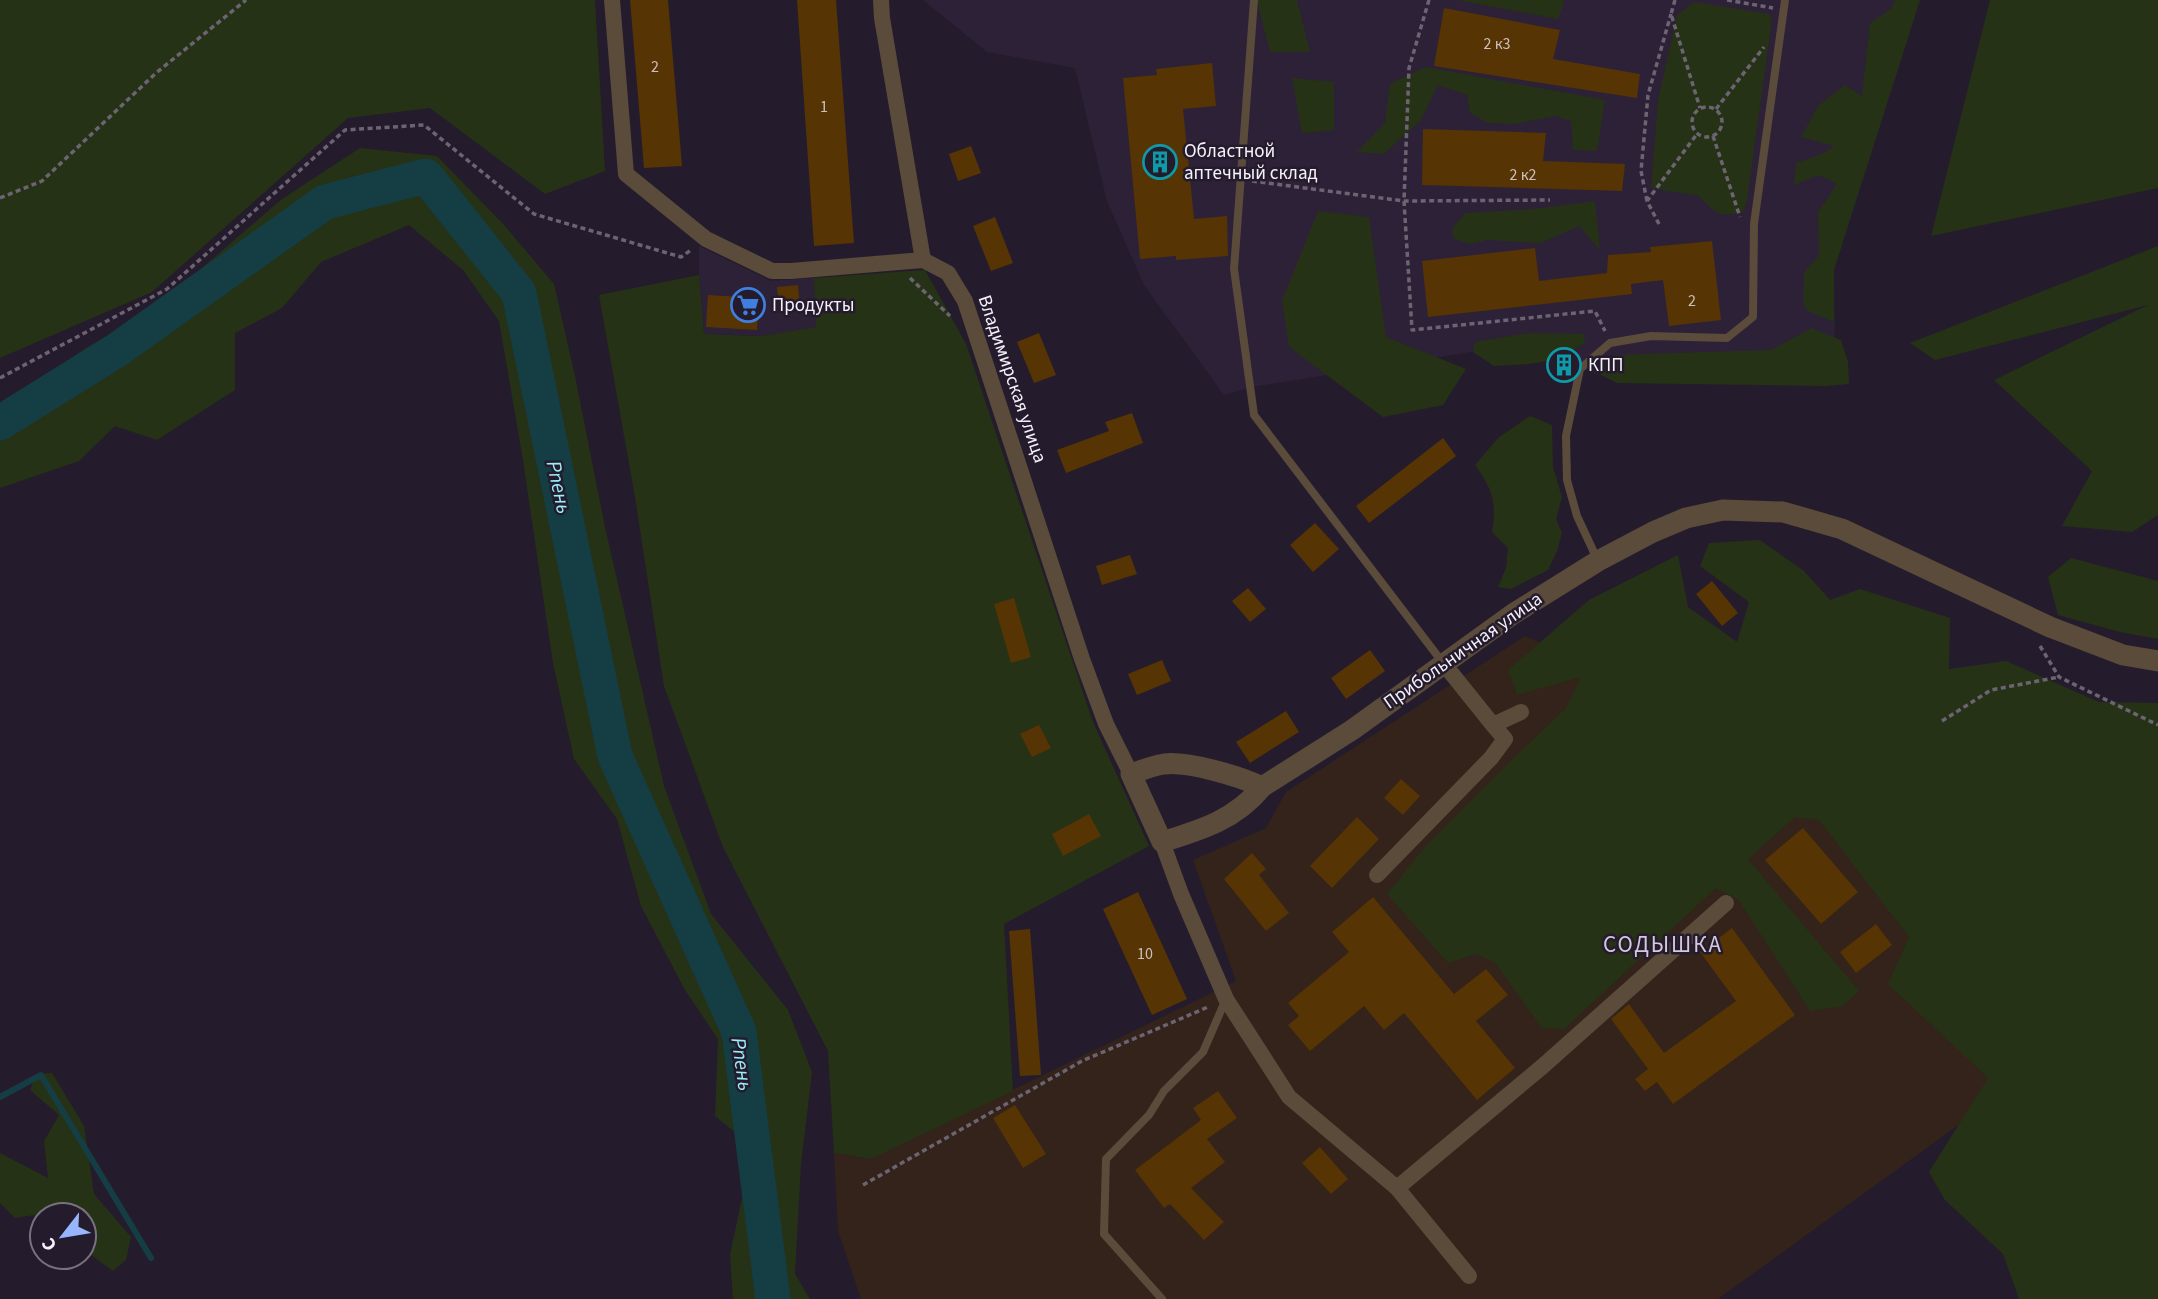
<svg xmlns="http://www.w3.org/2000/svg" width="2158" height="1299" font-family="'Source Sans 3',sans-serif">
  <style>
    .built { fill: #2d2137 }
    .industrial { fill: #33231a }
    .green { fill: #263216 }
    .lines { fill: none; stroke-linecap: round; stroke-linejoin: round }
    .stream { stroke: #153d44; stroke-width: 6 }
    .river { stroke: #153d44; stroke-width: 35 }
    .building { fill: #563404 }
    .path { stroke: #6c6473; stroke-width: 3.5; stroke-dasharray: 5 3.5; stroke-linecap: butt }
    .service { stroke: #5a4b3a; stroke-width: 8 }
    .minor { stroke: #5a4b3a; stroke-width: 16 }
    .tertiary { stroke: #5a4b3a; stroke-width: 21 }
    .labels { text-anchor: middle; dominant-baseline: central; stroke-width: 5; stroke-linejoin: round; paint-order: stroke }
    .number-label { font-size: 16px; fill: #cec1bd }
    .poi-label { font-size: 19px; fill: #f6f0fb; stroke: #241c2c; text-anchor: start }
    .street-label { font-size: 19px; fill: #f6f0fb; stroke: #241c2c }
    .water-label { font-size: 21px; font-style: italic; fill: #99eefd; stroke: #241c2c }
    .quarter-label { font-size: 23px; letter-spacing: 2px; fill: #d4c8de; stroke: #241c2c }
  </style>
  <rect width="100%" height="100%" fill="#241c2c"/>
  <path class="built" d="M 923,0 L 1920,0 L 1834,270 L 1835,375 L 1601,375 L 1580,369 L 1572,362 L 1559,359 L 1565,337 L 1251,387 L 1224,395 L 1144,285 L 1107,201 L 1075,68 L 987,52 Z
    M 699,246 L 771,281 L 814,278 L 817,327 L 760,336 L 704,334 L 699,275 Z"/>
  <path class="industrial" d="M 1525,636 L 1795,752 L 2029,1074 L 1718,1299 L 861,1299 L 838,1231 L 834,1153 L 871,1159 L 1236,981 L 1193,860 L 1266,828 L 1286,792 Z"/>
  <path class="green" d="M 0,0 L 595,0 L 605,171 L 545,194 L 430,108 L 348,118 L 152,292 L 0,358 Z
    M 1257,0 L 1297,0 L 1310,52 L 1270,52 Z
    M 1457,0 L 1563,0 L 1564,2 L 1558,19 Z
    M 1895,0 L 1920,0 L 1834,270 L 1834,322 L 1806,310 L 1803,299 L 1804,273 L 1819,255 L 1818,212 L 1837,184 L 1819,175 L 1794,185 L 1796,163 L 1824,153 L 1834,146 L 1801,137 L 1818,106 L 1845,85 L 1862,96 L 1870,23 L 1892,8 Z
    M 1990,0 L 2158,0 L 2158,188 L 1931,236 Z
    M 1694,2 L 1769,14 L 1772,19 L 1747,200 L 1744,211 C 1720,219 1715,213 1699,196 L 1651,188 L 1658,101 L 1677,15 Z
    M 1425,67 L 1605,100 L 1597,151 L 1573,150 L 1571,121 L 1555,116 L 1514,124 L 1488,123 L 1470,113 L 1467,95 L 1438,85 L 1421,120 L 1384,154 L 1357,152 L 1385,123 L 1390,84 Z
    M 1292,78 L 1334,82 L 1334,130 L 1302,133 Z
    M 360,148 L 437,156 L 504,225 L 554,284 L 575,376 L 605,527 L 664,786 L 711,914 L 788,1010 L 812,1072 L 801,1164 L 795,1274 L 810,1299 L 733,1299 L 730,1255 L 753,1147 L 715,1116 L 718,1039 L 685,990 L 641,906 L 617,819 L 574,759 L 553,663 L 522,454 L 499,321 L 463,270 L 409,225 L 321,262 L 282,308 L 235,333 L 235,390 L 157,440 L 115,426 L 79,461 L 0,488 L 0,410 L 86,348 L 153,310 L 282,199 Z
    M 1595,201 L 1600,250 L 1579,226 L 1541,243 L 1487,240 L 1471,244 L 1454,239 L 1452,229 L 1465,213 L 1533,209 Z
    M 1318,211 L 1369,217 L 1386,337 L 1466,369 L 1443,405 L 1383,417 L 1289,347 L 1282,301 Z
    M 2158,246 L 2158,515 L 2132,532 L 2062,526 L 2092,471 L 1994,380 L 2148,305 L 1935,360 L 1910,343 Z
    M 925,270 L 966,344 L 1093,722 L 1149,846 L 1004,924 L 1013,1091 L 871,1159 L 834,1153 L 828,1051 L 723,847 L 664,686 L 635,497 L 599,295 L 699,275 L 704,334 L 760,336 L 816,327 L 814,278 Z
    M 1812,328 L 1841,340 L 1848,362 L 1849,384 L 1825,386 L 1617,383 L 1601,375 L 1600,365 L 1613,355 L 1771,350 Z
    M 1528,333 L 1584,334 L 1585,343 L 1559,359 L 1529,364 L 1494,366 L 1473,352 L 1475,342 Z
    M 1530,416 L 1552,425 L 1553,467 L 1562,497 L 1556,519 L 1562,533 L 1557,551 L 1548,570 L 1511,589 L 1498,587 L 1506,568 L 1508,548 L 1492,532 C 1497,503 1492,488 1475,465 L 1498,438 Z
    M 1760,540 L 1804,571 L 1830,600 L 1860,589 L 1950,618 L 1949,669 L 2006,661 L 2099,702 L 2158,703 L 2158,1299 L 2019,1299 L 2003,1254 L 1945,1200 L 1929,1172 L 1988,1078 L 1888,984 L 1909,937 L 1819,820 L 1795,817 L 1748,859 L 1859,991 L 1843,1006 L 1810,1011 L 1738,899 L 1716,888 L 1564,1029 L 1542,1028 L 1495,963 L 1477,954 L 1448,963 L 1387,894 L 1426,846 L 1521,751 L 1566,708 L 1581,677 L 1517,695 L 1508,670 L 1589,600 L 1678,555 L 1688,607 L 1737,642 L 1749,602 L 1700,566 L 1709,543 Z
    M 2071,558 L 2158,581 L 2158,639 L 2120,632 L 2058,615 L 2048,577 Z
    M 52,1073 L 84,1126 L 94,1194 L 131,1237 L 126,1260 L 113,1271 L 87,1252 L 84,1253 L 84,1215 C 59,1215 38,1213 15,1218 L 0,1203 L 0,1153 L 48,1178 L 44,1141 L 59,1115 L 30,1090 L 36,1074 Z"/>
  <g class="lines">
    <path class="stream" d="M 0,1097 L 41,1075 L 151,1258"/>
    <path class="river" d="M 0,423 L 117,350 L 325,202 L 426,176 L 519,293 L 615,756 L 739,1032 L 773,1299"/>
  </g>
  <path class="building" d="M 630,0 L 668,0 L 682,166 L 644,168 Z
    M 797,0 L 836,0 L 854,243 L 814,246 Z
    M 1444,8 L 1560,30 L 1553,59 L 1640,74 L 1637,98 L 1434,66 Z
    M 1212,63 L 1216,106 L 1183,109 L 1194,219 L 1227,216 L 1228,256 L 1176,260 L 1176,256 L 1140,259 L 1123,78 L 1157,75 L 1156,69 Z
    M 1423,129 L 1546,133 L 1543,161 L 1625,164 L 1622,191 L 1422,185 Z
    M 971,146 L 981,173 L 958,181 L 949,154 Z
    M 995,217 L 1013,263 L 991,271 L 973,226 Z
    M 1712,241 L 1721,320 L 1669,326 L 1663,280 L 1631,284 L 1632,294 L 1428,317 L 1422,261 L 1535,248 L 1539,281 L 1607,273 L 1608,255 L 1651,252 L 1650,247 Z
    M 798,285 L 800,308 L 779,309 L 777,287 Z
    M 708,295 L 759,298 L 757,330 L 706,327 Z
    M 1039,333 L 1056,375 L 1034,383 L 1017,342 Z
    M 1132,413 L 1143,443 L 1066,473 L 1057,450 L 1109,431 L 1105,422 Z
    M 1443,438 L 1456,456 L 1369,523 L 1356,506 Z
    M 1315,523 L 1339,549 L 1313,572 L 1290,545 Z
    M 1130,555 L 1137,574 L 1102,585 L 1096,566 Z
    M 1712,581 L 1738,613 L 1722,626 L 1696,594 Z
    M 1248,588 L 1266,609 L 1250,622 L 1232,601 Z
    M 1014,598 L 1031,657 L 1011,663 L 994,604 Z
    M 1370,650 L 1385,671 L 1346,699 L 1331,678 Z
    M 1162,660 L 1171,681 L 1137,695 L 1128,674 Z
    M 1286,711 L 1299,732 L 1250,763 L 1236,742 Z
    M 1039,725 L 1051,748 L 1032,757 L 1020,734 Z
    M 1401,779 L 1420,796 L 1403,815 L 1384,798 Z
    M 1089,814 L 1101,836 L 1063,856 L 1052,834 Z
    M 1357,817 L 1379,839 L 1332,888 L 1310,866 Z
    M 1803,828 L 1858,892 L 1821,924 L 1765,860 Z
    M 1252,853 L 1266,869 L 1259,875 L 1289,913 L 1266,931 L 1224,879 Z
    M 1138,892 L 1187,999 L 1152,1015 L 1103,909 Z
    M 1373,897 L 1454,994 L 1486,969 L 1508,995 L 1476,1021 L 1515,1068 L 1477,1100 L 1404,1013 L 1384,1030 L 1364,1006 L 1310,1051 L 1288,1025 L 1299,1016 L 1288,1003 L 1349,952 L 1332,932 Z
    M 1876,924 L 1892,945 L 1856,973 L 1840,952 Z
    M 1732,928 L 1795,1015 L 1673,1104 L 1657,1082 L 1645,1091 L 1635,1079 L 1648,1069 L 1611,1019 L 1629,1004 L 1664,1053 L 1736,1001 L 1700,952 Z
    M 1030,929 L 1041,1075 L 1020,1076 L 1009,931 Z
    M 1218,1091 L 1237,1118 L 1207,1139 L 1225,1162 L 1191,1188 L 1224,1222 L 1204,1240 L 1170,1204 L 1164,1208 L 1135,1170 L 1201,1120 L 1193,1108 Z
    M 1015,1105 L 1046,1154 L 1023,1168 L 993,1118 Z
    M 1320,1147 L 1348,1179 L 1331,1194 L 1302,1163 Z"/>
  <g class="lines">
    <path class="path" d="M 1429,0 L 1409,68 L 1404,201 L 1412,330 L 1595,311 L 1605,331
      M 1675,0 L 1671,14 L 1700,108
      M 1727,0 L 1773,8
      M1692 122a15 15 0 1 1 30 0a15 15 0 1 1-30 0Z
      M 1716,109 L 1764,47
      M 1713,136 L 1740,217
      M 1252,181 L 1404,201 L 1550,200
      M 0,198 L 42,181 L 156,73 L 246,0
      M 1647,201 L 1641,171 L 1648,95 L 1671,14
      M 1659,224 L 1647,201 L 1697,134
      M 910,278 L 950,316
      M 0,378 L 167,289 L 345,130 L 424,125 L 534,214 L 681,257 L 691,250
      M 2040,646 L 2059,677 L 2158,725
      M 1942,721 L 1991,690 L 2059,677
      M 863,1185 L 1082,1061 L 1208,1007"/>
    <path class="service" d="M 1254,0 L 1234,269 L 1254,415 L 1443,663
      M 1598,561 L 1577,516 L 1567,480 L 1566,436 L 1580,369 L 1610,343 L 1651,336 L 1727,338 L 1753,317 L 1754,224 L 1785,0
      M 1162,1299 L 1104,1234 L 1106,1159 L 1149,1115 L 1164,1091 L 1203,1052 L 1226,999"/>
    <path class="minor" d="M 612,0 L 626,174 L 706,239 L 772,271 L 791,271 L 923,260
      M 881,0 L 882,18 L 923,260
      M 923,260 L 948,273 L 965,301 L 1082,659 L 1106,724 L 1131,774
      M 1444,664 L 1493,725 L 1521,712
      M 1162,842 L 1181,894 L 1226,999 L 1289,1097 L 1397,1188 L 1469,1276
      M 1377,875 L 1491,758 L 1505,739 L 1493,725
      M 1397,1188 L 1543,1066 L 1726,903"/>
    <path class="tertiary" d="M 1262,787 C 1240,776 1187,761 1164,764 C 1152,766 1142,770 1131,774 L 1162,842 C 1201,830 1235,820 1262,787 L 1352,730 L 1513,614 L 1598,561 L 1653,532 L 1686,518 L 1723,510 L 1783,512 L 1842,529 L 2050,627 L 2123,655 L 2158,661"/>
  </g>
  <defs>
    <g id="building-ring" transform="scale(1.75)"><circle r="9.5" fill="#241c2c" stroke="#0f9aa8" stroke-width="1.5"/><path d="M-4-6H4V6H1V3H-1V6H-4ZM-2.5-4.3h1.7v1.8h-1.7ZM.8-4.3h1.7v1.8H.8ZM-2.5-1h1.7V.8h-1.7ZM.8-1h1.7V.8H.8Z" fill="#0f9aa8"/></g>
    <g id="supermarket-ring" transform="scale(1.75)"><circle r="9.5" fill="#241c2c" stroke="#3f7fe0" stroke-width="1.5"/><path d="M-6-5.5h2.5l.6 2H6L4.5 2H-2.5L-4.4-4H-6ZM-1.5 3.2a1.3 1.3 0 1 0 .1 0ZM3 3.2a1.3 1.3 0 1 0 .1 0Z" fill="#3f7fe0"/></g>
  </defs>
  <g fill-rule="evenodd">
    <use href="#building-ring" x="1160" y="162"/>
    <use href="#supermarket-ring" x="748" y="305"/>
    <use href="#building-ring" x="1564" y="365"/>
  </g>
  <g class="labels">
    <g class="number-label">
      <text x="1497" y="44">2 к3</text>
      <text x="655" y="67">2</text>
      <text x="824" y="107">1</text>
      <text x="1523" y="175">2 к2</text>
      <text x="1692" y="301">2</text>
      <text x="1145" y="954">10</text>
    </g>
    <g class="poi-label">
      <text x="1184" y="151">Областной<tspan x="1184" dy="22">аптечный склад</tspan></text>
      <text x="772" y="305">Продукты</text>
      <text x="1588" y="365">КПП</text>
    </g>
    <g class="street-label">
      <text transform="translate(1012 379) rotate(71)">Владимирская улица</text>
      <text transform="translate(1463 651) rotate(-35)">Прибольничная улица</text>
    </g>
    <g class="water-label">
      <text transform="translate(559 487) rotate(78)">Рпень</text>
      <text transform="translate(742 1064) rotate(82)">Рпень</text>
    </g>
    <g class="quarter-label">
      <text x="1663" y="944">СОДЫШКА</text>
    </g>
  </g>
  <g transform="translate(63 1236) rotate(239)"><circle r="33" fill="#241c2c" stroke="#78717f" stroke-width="2"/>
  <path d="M0-5L12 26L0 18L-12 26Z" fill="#97b6fd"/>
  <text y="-10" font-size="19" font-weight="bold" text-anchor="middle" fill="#f6f0fb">С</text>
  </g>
</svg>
